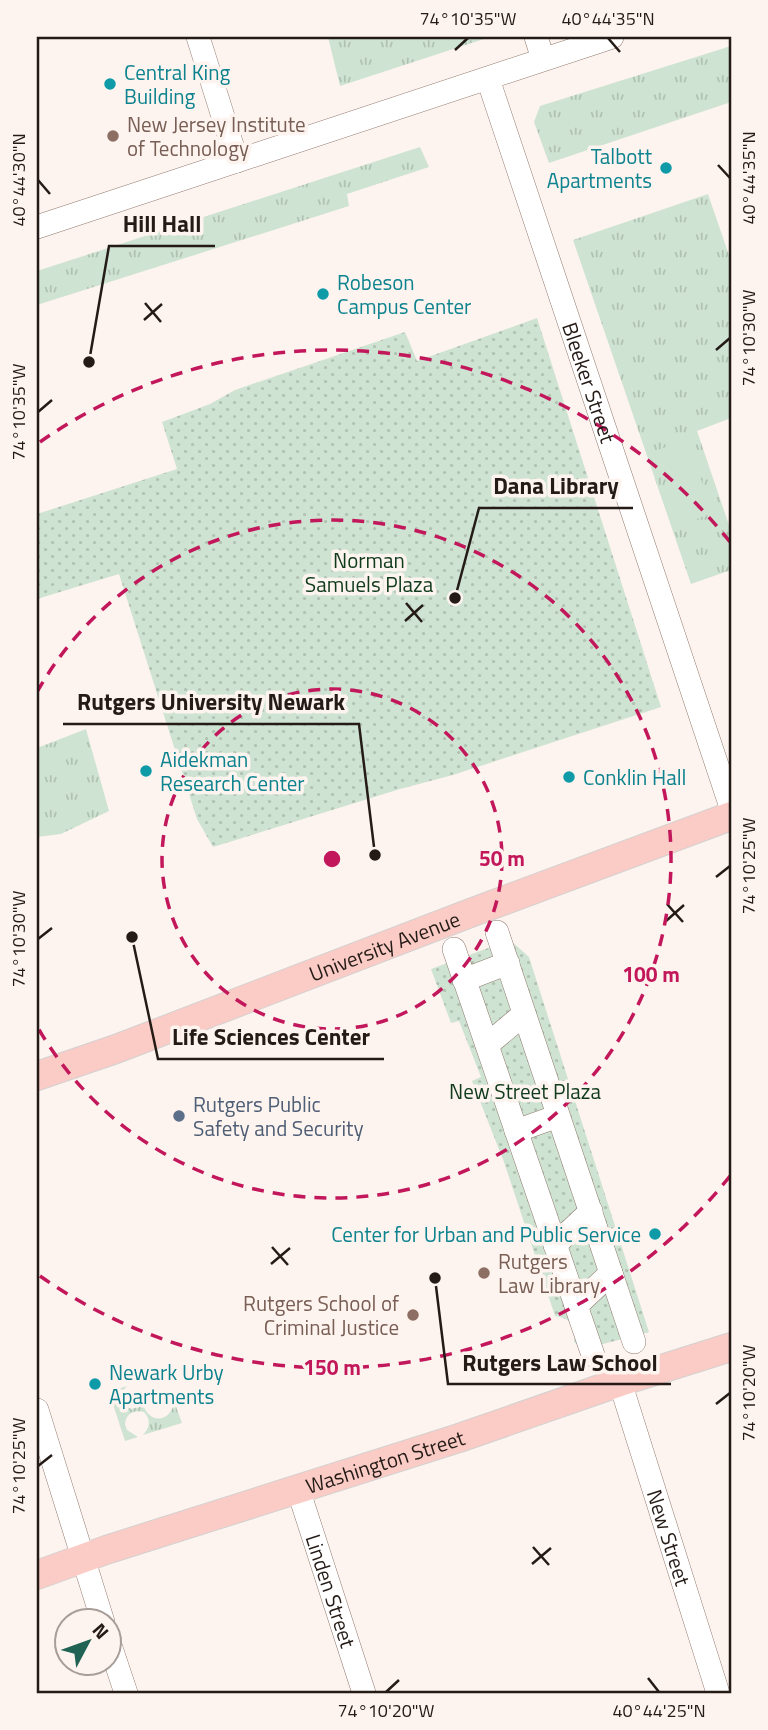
<svg xmlns="http://www.w3.org/2000/svg" width="768" height="1730" font-family="'Titillium Web',sans-serif">
  <style>
    .grass { fill: url(#grass-tufts) }
    .park { fill: url(#park-dots) }
    .pitch { fill: #cee3d1 }
    .lines { fill: none; stroke-linecap: round; stroke-linejoin: round }
    .minor-casing { stroke: #90796f; stroke-width: 24 }
    .major-casing { stroke: #d3d1d1; stroke-width: 30 }
    .minor { stroke: #fff; stroke-width: 23 }
    .major { stroke: #fbccc6; stroke-width: 28 }
    .ticks { fill: none; stroke: #241b17; stroke-width: 2.5 }
    .ring { fill: none; stroke: #c2185b; stroke-width: 3.5; stroke-dasharray: 12 9 }
    .culture-dot { fill: #0f9aa8; stroke: #fef4ef; stroke-width: 2.5 }
    .education-dot { fill: #8d6e63; stroke: #fef4ef; stroke-width: 2.5 }
    .service-dot { fill: #5c6f8a; stroke: #fef4ef; stroke-width: 2.5 }
    .labels { text-anchor: middle; dominant-baseline: central; stroke-width: 7; stroke-linejoin: round; paint-order: stroke }
    .culture-label { font-size: 21px; fill: #0d838f; stroke: #fef4ef; text-anchor: start }
    .education-label { font-size: 21px; fill: #785e54; stroke: #fef4ef; text-anchor: start }
    .street-label { font-size: 21px; fill: #241b17; stroke: #fef4ef }
    .park-label { font-size: 21px; fill: #0f3b1c; stroke: #fef4ef }
    .service-label { font-size: 21px; fill: #4e5e75; stroke: #fef4ef; text-anchor: start }
    .centre { fill: #c2185b; stroke: #fef4ef; stroke-width: 3.5 }
    .ring-label { font-size: 21px; text-anchor: middle; font-weight: bold; fill: #c2185b; stroke: #fef4ef; stroke-width: 7; stroke-linejoin: round; paint-order: stroke }
    .leader { fill: none; stroke: #241b17; stroke-width: 2.5 }
    .callout-dot { fill: #241b17; stroke: #fef4ef; stroke-width: 2.5 }
    .callout-label { font-size: 23px; text-anchor: middle; font-weight: bold; fill: #241b17; stroke: #fef4ef; stroke-width: 7; stroke-linejoin: round; paint-order: stroke }
    .neatline { fill: none; stroke: #241b17; stroke-width: 2.5 }
    .ticks-label { font-size: 18px; text-anchor: middle; fill: #241b17 }
  </style>
  <defs>
    <pattern id="grass-tufts" width="24" height="20" patternUnits="userSpaceOnUse" patternTransform="scale(1.75)"><rect width="24" height="20" fill="#cee3d1"/><path d="M3 7l-1-3M5 7V3M7 7l1-3M15 17l-1-3M17 17v-4M19 17l1-3" fill="none" stroke="#b1c2b3"/></pattern>
    <pattern id="park-dots" width="8" height="8" patternUnits="userSpaceOnUse" patternTransform="scale(1.75)"><rect width="8" height="8" fill="#cee3d1"/><path d="M2 2h.1M6 6h.1" fill="none" stroke="#b1c2b3" stroke-width="1.8" stroke-linecap="round"/></pattern>
  </defs>
  <rect width="100%" height="100%" fill="#fef4ef"/>
  <path class="grass" d="M 328,37 L 490,37 L 340,86 Z
    M 731,46 L 731,102 L 549,163 L 534,122 L 540,106 Z
    M 420,147 L 429,167 L 347,194 L 349,206 L 37,305 L 37,271 Z
    M 708,194 L 731,261 L 731,418 L 697,431 L 731,531 L 731,570 L 691,584 L 573,240 Z
    M 86,729 L 109,811 L 61,834 L 37,837 L 37,748 Z
    M 127,1386 C 118,1395 121,1405 132,1409 L 143,1405 C 151,1426 172,1421 174,1401 L 182,1423 L 143,1435 C 149,1428 152,1421 144,1412 C 133,1409 126,1414 125,1424 L 127,1430 L 138,1437 L 125,1441 L 109,1392 Z"/>
  <path class="park" d="M 537,318 L 661,707 L 453,775 L 400,789 L 213,847 L 197,819 L 119,574 L 37,599 L 37,514 L 177,469 L 162,422 L 210,404 L 235,390 L 405,332 L 417,361 Z
    M 510,940 L 529,957 L 649,1332 L 584,1349 L 574,1342 C 577,1325 571,1319 555,1316 L 504,1162 L 472,1081 L 481,1077 L 459,1021 L 451,1023 L 431,969 Z"/>
  <path class="pitch" d="M 687,440 L 713,513 L 683,524 L 657,450 Z"/>
  <g class="lines">
    <g class="minor-casing">
      <g id="minor">
        <path d="M 198,37 L 237,161"/>
        <path d="M 536,37 L 543,59"/>
        <path id="s1" d="M 488,79 L 731,807"/>
        <path d="M 37,227 L 612,37"/>
        <path d="M 497,932 L 634,1342"/>
        <path d="M 454,949 L 593,1355"/>
        <path d="M 464,980 L 508,963"/>
        <path d="M 487,1045 L 524,1014"/>
        <path d="M 516,1131 L 558,1116"/>
        <path d="M 555,1245 L 591,1211"/>
        <path d="M 576,1306 L 611,1273"/>
        <path id="s2" d="M 620,1382 L 718,1693"/>
        <path d="M 37,1410 L 103,1622"/>
        <path id="s3" d="M 298,1489 L 364,1693"/>
        <path d="M 108,1639 L 126,1693"/>
      </g>
    </g>
    <g class="major-casing">
      <g id="major">
        <path id="s4" d="M 37,1076 L 116,1049 L 473,912 L 731,816"/>
        <path id="s5" d="M 37,1575 L 106,1550 L 459,1438 L 620,1382 L 731,1347"/>
      </g>
    </g>
    <use href="#minor" class="minor"/>
    <use href="#major" class="major"/>
  </g>
  <path class="ticks" d="M 608,38 L 620,52M 455,50 L 468,38M 718,165 L 730,178M 38,180 L 50,194M 145,303 L 161,322M 144,320 L 162,304M 716,350 L 730,338M 38,412 L 52,400M 406,603 L 422,622M 405,621 L 423,605M 716,877 L 730,866M 667,904 L 683,922M 666,921 L 684,905M 38,939 L 52,928M 272,1247 L 288,1265M 271,1264 L 290,1248M 716,1404 L 730,1393M 38,1466 L 52,1455M 533,1547 L 549,1565M 532,1564 L 551,1548M 648,1678 L 659,1692M 386,1692 L 399,1680"/>
  <g class="ring">
    <circle cx="332" cy="859" r="170"/>
    <path d="M37 692A339 339 0 1 1 37 1026"/>
    <path d="M730 1176A509 509 0 0 1 40 1276M40 442A509 509 0 0 1 730 542"/>
  </g>
  <g class="culture-dot">
    <circle cx="110" cy="84" r="7"/>
    <circle cx="666" cy="168" r="7"/>
    <circle cx="323" cy="294" r="7"/>
    <circle cx="146" cy="771" r="7"/>
    <circle cx="569" cy="777" r="7"/>
    <circle cx="655" cy="1234" r="7"/>
    <circle cx="95" cy="1384" r="7"/>
  </g>
  <g class="education-dot">
    <circle cx="113" cy="136" r="7"/>
    <circle cx="484" cy="1273" r="7"/>
    <circle cx="413" cy="1315" r="7"/>
  </g>
  <circle class="service-dot" cx="179" cy="1116" r="7"/>
  <g class="labels">
    <g class="culture-label">
      <text x="124" y="72">Central King<tspan x="124" dy="24">Building</tspan></text>
      <text x="652" y="156" text-anchor="end">Talbott<tspan x="652" dy="24">Apartments</tspan></text>
      <text x="337" y="282">Robeson<tspan x="337" dy="24">Campus Center</tspan></text>
      <text x="160" y="759">Aidekman<tspan x="160" dy="24">Research Center</tspan></text>
      <text x="583" y="777">Conklin Hall</text>
      <text x="641" y="1234" text-anchor="end">Center for Urban and Public Service</text>
      <text x="109" y="1372">Newark Urby<tspan x="109" dy="24">Apartments</tspan></text>
    </g>
    <g class="education-label">
      <text x="127" y="124">New Jersey Institute<tspan x="127" dy="24">of Technology</tspan></text>
      <text x="498" y="1261">Rutgers<tspan x="498" dy="24">Law Library</tspan></text>
      <text x="399" y="1303" text-anchor="end">Rutgers School of<tspan x="399" dy="24">Criminal Justice</tspan></text>
    </g>
    <g class="street-label">
      <text stroke="none"><textPath href="#s1" startOffset="320">Bleeker Street</textPath></text>
      <text stroke="none"><textPath href="#s4" startOffset="371">University Avenue</textPath></text>
      <text stroke="none"><textPath href="#s5" startOffset="366">Washington Street</textPath></text>
      <text stroke="none"><textPath href="#s2" startOffset="163">New Street</textPath></text>
      <text stroke="none"><textPath href="#s3" startOffset="107">Linden Street</textPath></text>
    </g>
    <g class="park-label">
      <text x="369" y="560">Norman<tspan x="369" dy="24">Samuels Plaza</tspan></text>
      <text x="525" y="1091">New Street Plaza</text>
    </g>
    <g class="service-label">
      <text x="193" y="1104">Rutgers Public<tspan x="193" dy="24">Safety and Security</tspan></text>
    </g>
  </g>
  <circle cx="332" cy="859" r="10" class="centre"/>
  <g class="ring-label">
    <text x="502" y="866">50 m</text>
    <text x="651" y="982">100 m</text>
    <text x="332" y="1375">150 m</text>
  </g>
  <path class="leader" d="M89 362L109 246H215M455 598L479 508H633M375 855L359 724H63M132 937L158 1059H384M435 1278L448 1384H671"/>
  <g class="callout-dot">
    <circle cx="89" cy="362" r="7"/>
    <circle cx="455" cy="598" r="7"/>
    <circle cx="375" cy="855" r="7"/>
    <circle cx="132" cy="937" r="7"/>
    <circle cx="435" cy="1278" r="7"/>
  </g>
  <g class="callout-label">
    <text x="162" y="232">Hill Hall</text>
    <text x="556" y="494">Dana Library</text>
    <text x="211" y="710">Rutgers University Newark</text>
    <text x="271" y="1045">Life Sciences Center</text>
    <text x="560" y="1371">Rutgers Law School</text>
  </g>
  <rect width="768" height="1730" fill="none" stroke="#fef4ef" stroke-width="77"/>
  <g transform="translate(88 1642) rotate(49)"><circle r="33" fill="#fef4ef" stroke="#a79d99" stroke-width="2"/>
  <path d="M0-5L12 26L0 18L-12 26Z" fill="#206354"/>
  <text y="-10" font-size="19" font-weight="bold" text-anchor="middle" fill="#241b17">N</text>
  </g>
  <rect x="38" y="38" width="692" height="1654" class="neatline"/>
  <g class="ticks-label">
    <text x="468" y="25">74°10'35"W</text>
    <text x="608" y="25">40°44'35"N</text>
    <text transform="translate(749 178) rotate(-90)" y="6">40°44'35"N</text>
    <text transform="translate(19 180) rotate(-90)" y="6">40°44'30"N</text>
    <text transform="translate(749 338) rotate(-90)" y="6">74°10'30"W</text>
    <text transform="translate(19 412) rotate(-90)" y="6">74°10'35"W</text>
    <text transform="translate(749 866) rotate(-90)" y="6">74°10'25"W</text>
    <text transform="translate(19 939) rotate(-90)" y="6">74°10'30"W</text>
    <text transform="translate(749 1393) rotate(-90)" y="6">74°10'20"W</text>
    <text transform="translate(19 1466) rotate(-90)" y="6">74°10'25"W</text>
    <text x="386" y="1717">74°10'20"W</text>
    <text x="659" y="1717">40°44'25"N</text>
  </g>
</svg>
